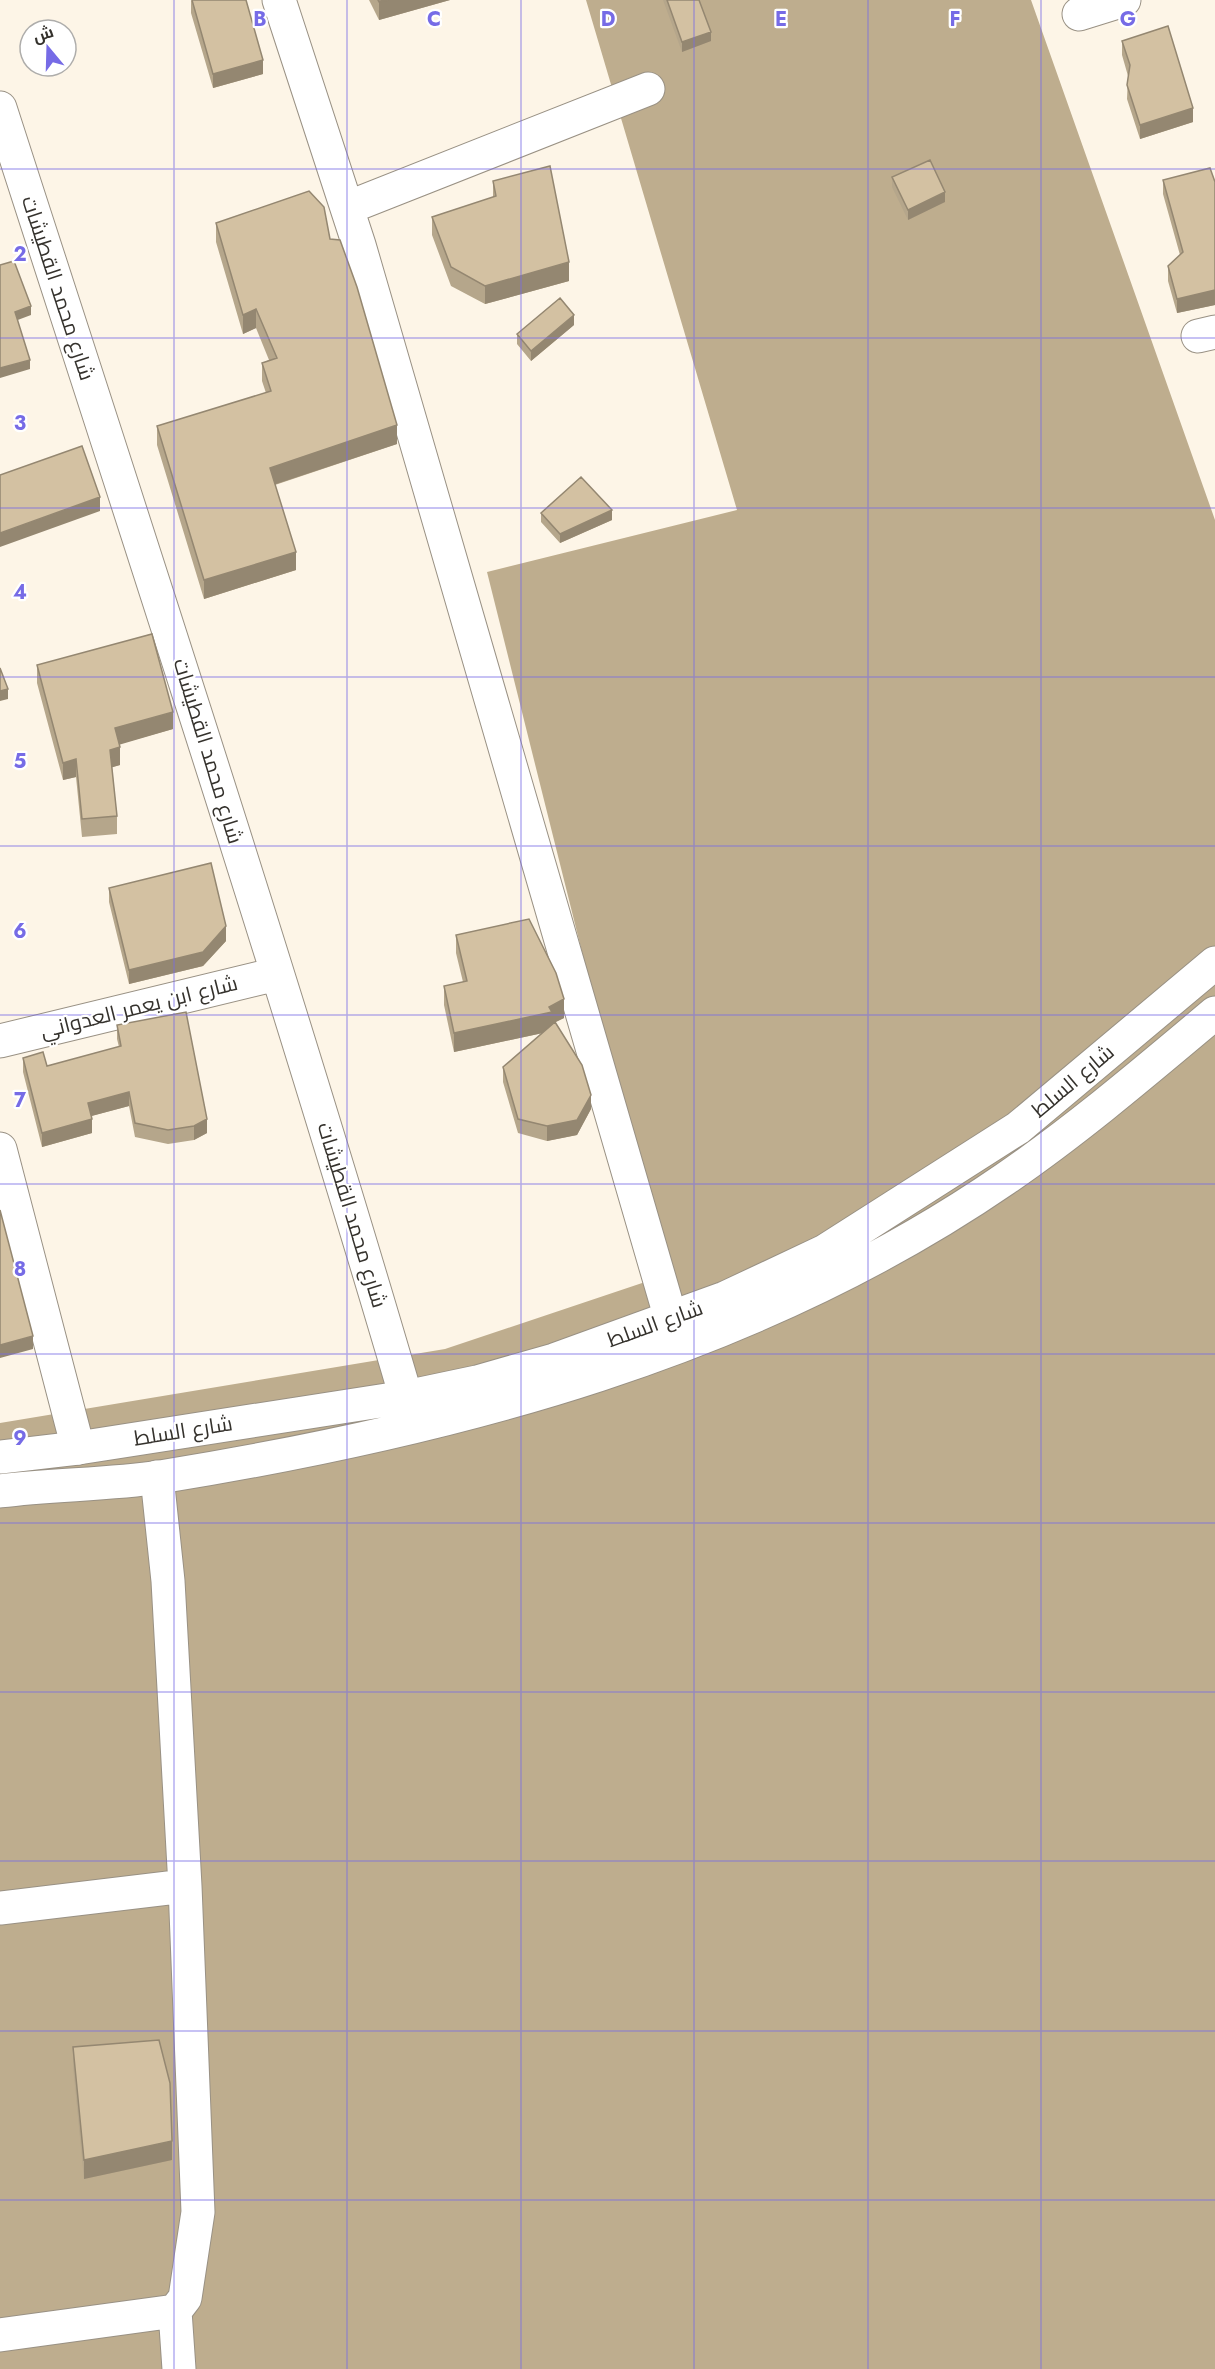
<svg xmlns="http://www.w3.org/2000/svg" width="1215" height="2369" font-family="Jost,Cairo,sans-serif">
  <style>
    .forest { fill: #bead8e }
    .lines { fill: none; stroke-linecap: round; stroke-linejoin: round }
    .minor-casing { stroke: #999184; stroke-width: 35 }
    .major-casing { stroke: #999184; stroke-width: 35 }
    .minor { stroke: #fff; stroke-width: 33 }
    .major { stroke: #fff; stroke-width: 33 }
    .wall { fill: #b5a68b }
    .shaded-wall { fill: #948771 }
    .building { fill: #d3c1a2; stroke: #948771; stroke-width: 1.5 }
    .grid { fill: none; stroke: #766be6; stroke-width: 1.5; stroke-opacity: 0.55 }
    .labels { text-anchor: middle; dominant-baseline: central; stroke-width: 4.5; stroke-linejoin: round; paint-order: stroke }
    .street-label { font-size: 21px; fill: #35322d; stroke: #fff }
    .grid-label { font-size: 20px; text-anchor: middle; font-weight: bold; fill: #766be6; stroke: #fff; stroke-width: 4.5; stroke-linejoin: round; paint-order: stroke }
  </style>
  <rect width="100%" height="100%" fill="#fdf5e7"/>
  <path class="forest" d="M 586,0 L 1031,0 L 1215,520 L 1215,2369 L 0,2369 L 0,1423 L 445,1349 L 663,1276 L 487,572 L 737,510 Z"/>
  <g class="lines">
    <g class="minor-casing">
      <path id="minor" d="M 279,0 L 359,245 L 671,1319
        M 1079,14 L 1124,0
        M 0,108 C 138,536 279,964 406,1397
        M 347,208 L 648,89
        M 1198,336 L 1215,332
        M 0,1041 L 277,974
        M 0,1149 L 78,1448
        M 0,1908 L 185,1886
        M 175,2311 L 179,2369
        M 0,2335 L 175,2311 L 185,2298 L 198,2212 L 185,1886 L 168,1581 L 157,1477"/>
    </g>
    <g class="major-casing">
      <path id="major" d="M 0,1457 L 78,1448 L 406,1397 L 477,1382 L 554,1360 L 725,1298 L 825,1251 L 1018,1128 L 1215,963
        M 0,1491 C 53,1484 107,1485 160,1477 C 456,1429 755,1351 1005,1179 C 1078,1129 1147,1070 1215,1013"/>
    </g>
    <use href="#minor" class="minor"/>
    <use href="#major" class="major"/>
  </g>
  <path class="wall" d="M 191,0 L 263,74 L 213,88 L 191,13 Z
    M 369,0 L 450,0 L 379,20 Z
    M 663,0 L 699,0 L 711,41 L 682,52 Z
    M 1122,41 L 1193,122 L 1140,139 L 1127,99 L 1128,76 L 1122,55 Z
    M 892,177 L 945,202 L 908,220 L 892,187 Z
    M 1163,180 L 1215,182 L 1215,305 L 1177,313 L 1168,281 L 1168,266 L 1180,255 L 1163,194 Z
    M 493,181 L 569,281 L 485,304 L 451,286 L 432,235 L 432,217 L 493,197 Z
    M 216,223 L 330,239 L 397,444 L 275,485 L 296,570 L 204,599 L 157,445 L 157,426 L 266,393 L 262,381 L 262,363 L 269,360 L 256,328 L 243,334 L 216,242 Z
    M 574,325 L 531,361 L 517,344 L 517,334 Z
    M 541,513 L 612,520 L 560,543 L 541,522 Z
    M 37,665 L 173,729 L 119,744 L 120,765 L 112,767 L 117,816 L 117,834 L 82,837 L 76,777 L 63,780 L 37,683 Z
    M 109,888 L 226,941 L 203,966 L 129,984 L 109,902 Z
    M 456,935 L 564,1018 L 555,1022 L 591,1109 L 577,1135 L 547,1141 L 518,1133 L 503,1082 L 503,1067 L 543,1033 L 454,1052 L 444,1005 L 444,986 L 463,982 L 456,953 Z
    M 117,1025 L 207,1133 L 194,1140 L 168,1144 L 135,1137 L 129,1106 L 91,1116 L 92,1133 L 42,1147 L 23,1072 L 23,1058 L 47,1066 L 119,1047 L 117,1039 Z
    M 73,2047 L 172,2160 L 84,2179 L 73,2066 Z"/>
  <path class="shaded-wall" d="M 388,0 L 450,0 L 379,20 L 379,2 Z
    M 711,32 L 711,41 L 682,52 L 682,42 Z
    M 263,60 L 263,74 L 213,88 L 213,74 Z
    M 1193,108 L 1193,122 L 1140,139 L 1140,125 Z
    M 945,192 L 945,202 L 908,220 L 908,210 Z
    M 569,262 L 569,281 L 485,304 L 485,286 Z
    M 1215,290 L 1215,305 L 1177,313 L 1177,299 Z
    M 31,306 L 31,315 L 15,321 L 15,312 Z
    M 256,309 L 256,328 L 243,334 L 243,315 Z
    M 574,315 L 574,325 L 531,361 L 531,351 Z
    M 30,360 L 30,369 L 0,378 L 0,368 Z
    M 397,425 L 397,444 L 270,486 L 270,468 Z
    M 100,497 L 100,511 L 0,547 L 0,533 Z
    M 612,510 L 612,520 L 560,543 L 560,534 Z
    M 296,552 L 296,570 L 204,599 L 204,580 Z
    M 8,689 L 8,699 L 0,701 L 0,691 Z
    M 173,712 L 173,729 L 115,746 L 115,728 Z
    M 120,747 L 120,765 L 110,768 L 110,750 Z
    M 76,759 L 76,777 L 63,780 L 63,763 Z
    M 226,926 L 226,941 L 203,966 L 129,984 L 129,970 Z
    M 564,999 L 564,1018 L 552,1024 L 552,1031 L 454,1052 L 454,1033 L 549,1007 Z
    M 129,1092 L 129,1106 L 88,1117 L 88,1103 Z
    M 591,1095 L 591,1109 L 577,1135 L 547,1141 L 547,1126 Z
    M 92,1119 L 92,1133 L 42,1147 L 42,1133 Z
    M 207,1119 L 207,1133 L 194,1140 L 194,1126 Z
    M 33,1336 L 33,1349 L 0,1358 L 0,1345 Z
    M 172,2141 L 172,2160 L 84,2179 L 84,2160 Z"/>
  <path class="building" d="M 192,0 L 246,0 L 263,60 L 213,74 Z
    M 378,0 L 388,0 L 379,2 Z
    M 667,0 L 699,0 L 711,32 L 682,42 Z
    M 1168,26 L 1193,108 L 1140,125 L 1127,85 L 1130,65 L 1122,41 Z
    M 930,160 L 945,192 L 908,210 L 892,177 Z
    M 550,166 L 569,262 L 485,286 L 451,267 L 432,217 L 496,196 L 493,181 Z
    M 1210,168 L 1215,182 L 1215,290 L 1177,299 L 1168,266 L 1183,252 L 1163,180 Z
    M 309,191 L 324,207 L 330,239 L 340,240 L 357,287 L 397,425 L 270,468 L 296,552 L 204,580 L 157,426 L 271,391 L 262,363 L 277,358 L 256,309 L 243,315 L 216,223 Z
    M 14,261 L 31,306 L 15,312 L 30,360 L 0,368 L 0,265 Z
    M 560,298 L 574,315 L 531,351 L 517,334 Z
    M 82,446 L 100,497 L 0,533 L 0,475 Z
    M 581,477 L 612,510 L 560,534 L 541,513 Z
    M 152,634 L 173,712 L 115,728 L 120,747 L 110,750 L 117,816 L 82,819 L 76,759 L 63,763 L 37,665 Z
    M 0,668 L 8,689 L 0,691 Z
    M 211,863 L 226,926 L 203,952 L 129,970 L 109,888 Z
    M 529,919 L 556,973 L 564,999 L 549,1007 L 552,1012 L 454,1033 L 444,986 L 467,981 L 456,935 Z
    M 186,1012 L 207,1119 L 194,1126 L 168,1130 L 135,1123 L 129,1092 L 88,1103 L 92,1119 L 42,1133 L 23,1058 L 43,1052 L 47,1066 L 121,1046 L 117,1025 Z
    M 555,1022 L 582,1065 L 591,1095 L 577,1120 L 547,1126 L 518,1119 L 503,1067 Z
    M 0,1210 L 33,1336 L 0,1345 Z
    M 159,2040 L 170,2083 L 172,2141 L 84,2160 L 73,2047 Z"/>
  <path class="grid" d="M 174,0 L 174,2369M 347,0 L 347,2369M 521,0 L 521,2369M 694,0 L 694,2369M 868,0 L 868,2369M 1041,0 L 1041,2369M 0,169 L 1215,169M 0,338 L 1215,338M 0,508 L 1215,508M 0,677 L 1215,677M 0,846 L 1215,846M 0,1015 L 1215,1015M 0,1184 L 1215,1184M 0,1354 L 1215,1354M 0,1523 L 1215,1523M 0,1692 L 1215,1692M 0,1861 L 1215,1861M 0,2031 L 1215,2031M 0,2200 L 1215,2200"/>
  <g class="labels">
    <g class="street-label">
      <text transform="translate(58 288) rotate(72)">شارع محمد القطيشات</text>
      <text transform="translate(208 751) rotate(73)">شارع محمد القطيشات</text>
      <text transform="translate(139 1007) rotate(-14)">شارع ابن يعمر العدواني</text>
      <text transform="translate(1073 1081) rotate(-40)">شارع السلط</text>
      <text transform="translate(352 1215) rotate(73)">شارع محمد القطيشات</text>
      <text transform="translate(655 1324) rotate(-20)">شارع السلط</text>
      <text transform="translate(183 1431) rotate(-9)">شارع السلط</text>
    </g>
  </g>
  <g class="grid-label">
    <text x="260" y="26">B</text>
    <text x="434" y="26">C</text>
    <text x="608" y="26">D</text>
    <text x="781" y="26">E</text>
    <text x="955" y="26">F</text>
    <text x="1128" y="26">G</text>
    <text x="20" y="261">2</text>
    <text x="20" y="430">3</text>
    <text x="20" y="599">4</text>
    <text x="20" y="768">5</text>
    <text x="20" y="938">6</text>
    <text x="20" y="1107">7</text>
    <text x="20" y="1276">8</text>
    <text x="20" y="1445">9</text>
  </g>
  <g transform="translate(48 48) rotate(341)"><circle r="28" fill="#ffffff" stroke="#aeadab" stroke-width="1.5"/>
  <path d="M0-4.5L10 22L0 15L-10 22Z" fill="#766be6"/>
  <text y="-9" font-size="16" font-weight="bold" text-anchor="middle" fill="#35322d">ش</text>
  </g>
</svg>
